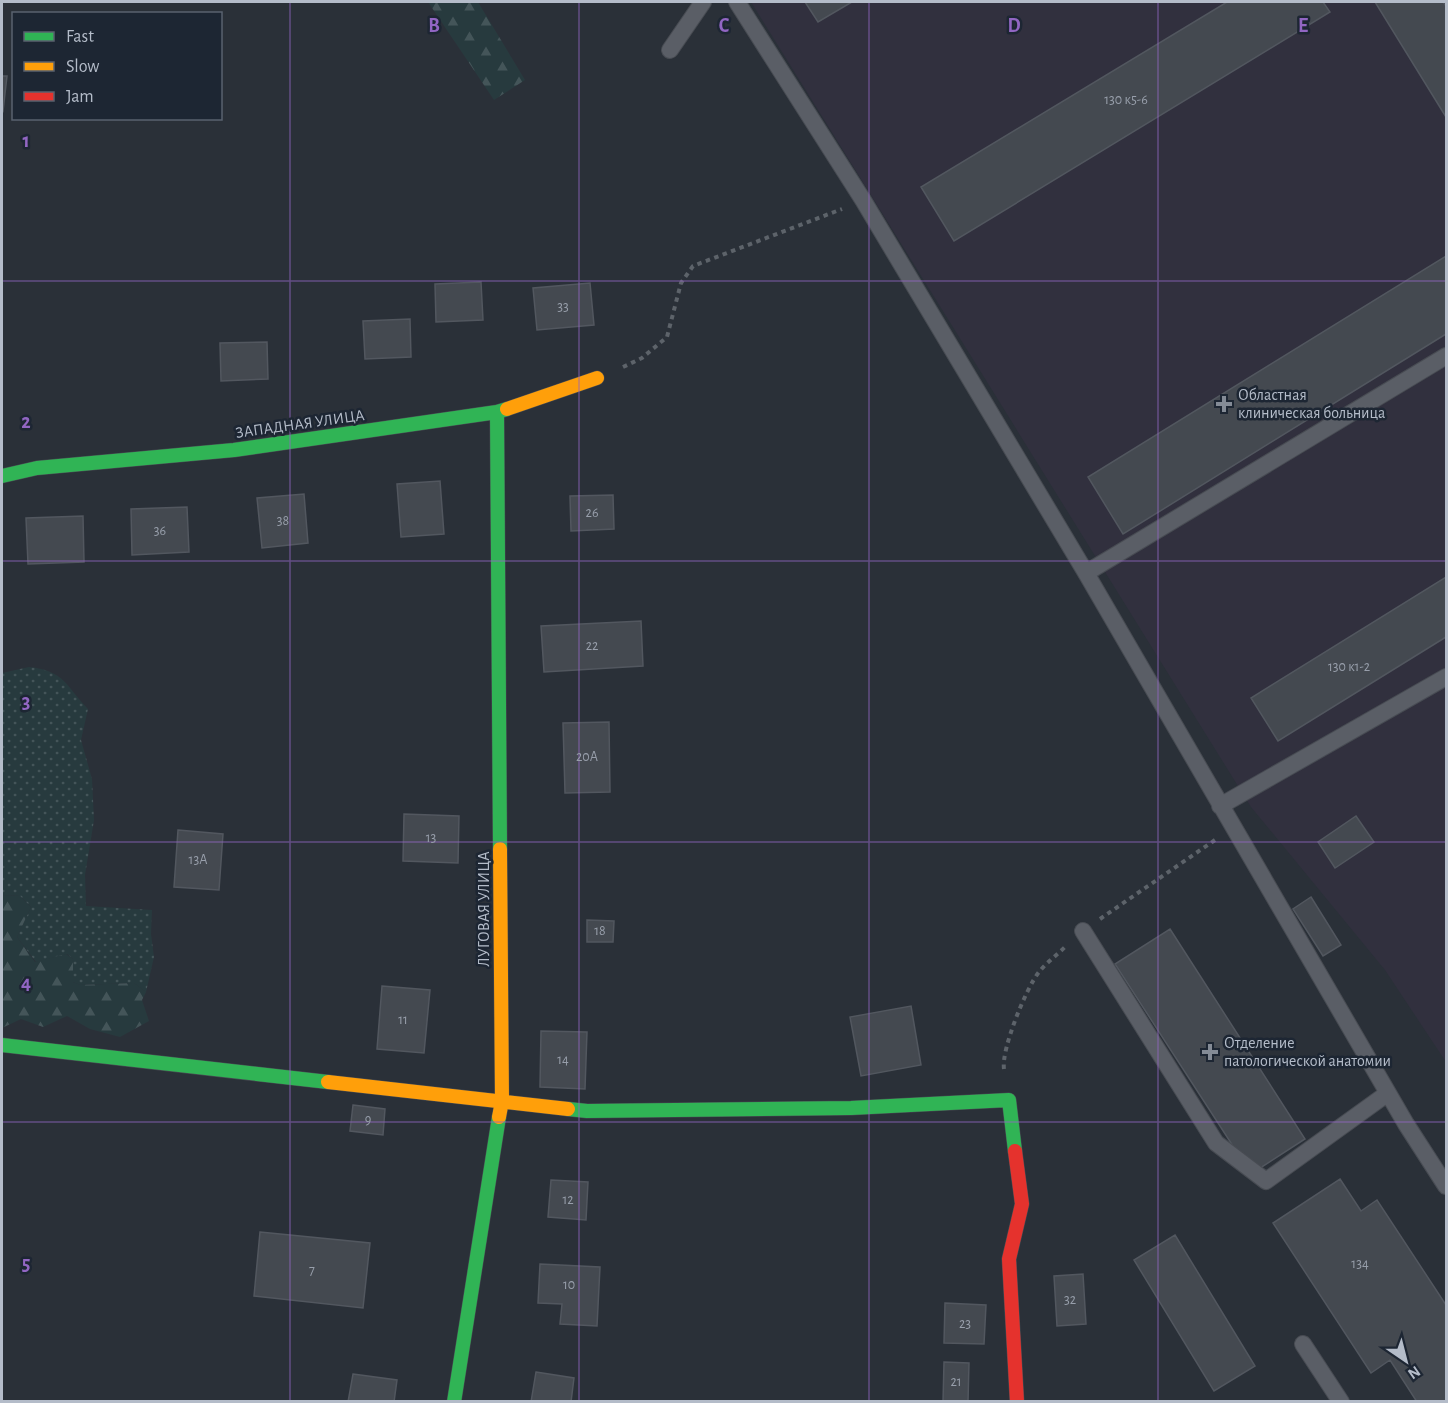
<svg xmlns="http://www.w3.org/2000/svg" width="1448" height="1403" font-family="'Alegreya Sans',sans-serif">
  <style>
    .medical { fill: #31303e }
    .grass { fill: url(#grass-dots) }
    .forest { fill: url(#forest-firs) }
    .building { fill: #444950; stroke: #52575f; stroke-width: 1.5 }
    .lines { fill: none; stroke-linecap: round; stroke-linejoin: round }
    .lane-casing { stroke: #484c53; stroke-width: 18 }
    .fast-casing { stroke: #484c53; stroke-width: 15 }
    .slow-casing { stroke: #484c53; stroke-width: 15 }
    .jam-casing { stroke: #484c53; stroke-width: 15 }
    .path { stroke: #5d636a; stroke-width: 4; stroke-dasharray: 4.5 4.5; stroke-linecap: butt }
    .lane { stroke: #5a5e66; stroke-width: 16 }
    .fast { stroke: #30b455; stroke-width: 14 }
    .slow { stroke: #ff9f0a; stroke-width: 14 }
    .jam { stroke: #e5322d; stroke-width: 14 }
    .grid { fill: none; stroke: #9266c3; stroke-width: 1.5; stroke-opacity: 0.55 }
    .poi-dot { fill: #848b96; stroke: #1d2633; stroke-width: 2 }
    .labels { text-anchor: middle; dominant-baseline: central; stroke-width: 5; stroke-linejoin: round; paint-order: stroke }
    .number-label { font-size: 14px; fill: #989fab }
    .poi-label { font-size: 16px; fill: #b4bcc9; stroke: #1d2633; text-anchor: start }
    .street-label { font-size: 16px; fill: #b4bcc9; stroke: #1d2633 }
    .grid-label { font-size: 20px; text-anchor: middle; font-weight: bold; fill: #9266c3; stroke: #1d2633; stroke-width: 5; stroke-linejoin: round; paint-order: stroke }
  </style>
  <defs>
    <pattern id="grass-dots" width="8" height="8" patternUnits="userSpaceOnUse" patternTransform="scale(1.5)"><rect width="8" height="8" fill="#273a3e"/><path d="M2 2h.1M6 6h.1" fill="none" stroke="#445559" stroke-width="1.8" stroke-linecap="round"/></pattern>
    <pattern id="forest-firs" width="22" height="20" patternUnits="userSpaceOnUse" patternTransform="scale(1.5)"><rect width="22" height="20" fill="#273a3e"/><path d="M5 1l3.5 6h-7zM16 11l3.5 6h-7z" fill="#445559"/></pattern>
  </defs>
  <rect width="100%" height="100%" fill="#2a3038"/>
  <path class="medical" d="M 751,2 L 1446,2 L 1446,1062 L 1385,970 L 1251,807 Z"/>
  <path class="grass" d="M 29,667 C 65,671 65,685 88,709 L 81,740 L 92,779 L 94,820 L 85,875 L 86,906 L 152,910 L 151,934 L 154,957 L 146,992 L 134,983 L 80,985 L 73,982 L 73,959 L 67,954 L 36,962 L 17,937 L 31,907 L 20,896 L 2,895 L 2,673 Z"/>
  <path class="forest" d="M 428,2 L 478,2 L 525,80 L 494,100 Z
    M 2,895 L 20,896 L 31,907 L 17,937 L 35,962 L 66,954 L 73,959 L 73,982 L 80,985 L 134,983 L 146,992 L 142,1000 L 149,1021 L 120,1037 L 90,1029 L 67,1016 L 43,1027 L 21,1019 L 2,1028 Z"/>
  <path class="building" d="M 805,2 L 852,2 L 818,22 Z
    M 1227,2 L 1323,2 L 1330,12 L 954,241 L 921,187 Z
    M 1375,2 L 1443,2 L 1446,6 L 1446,117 Z
    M 2,76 L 7,76 L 3,111 L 2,110 Z
    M 1446,256 L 1446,334 L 1123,534 L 1088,477 Z
    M 481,282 L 483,320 L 436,322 L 435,284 Z
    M 590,283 L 594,325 L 537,330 L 533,288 Z
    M 410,319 L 411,357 L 365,359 L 363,321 Z
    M 267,342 L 268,379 L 221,381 L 220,343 Z
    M 440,481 L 444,534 L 401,537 L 397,484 Z
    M 304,494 L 308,543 L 262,548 L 257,498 Z
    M 613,495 L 614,529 L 571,531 L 570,496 Z
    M 187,507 L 189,552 L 132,555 L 131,509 Z
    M 83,516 L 84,562 L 28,564 L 26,518 Z
    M 1446,577 L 1446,637 L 1278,741 L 1251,698 Z
    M 641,621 L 643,666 L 544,672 L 541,626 Z
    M 609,722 L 610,792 L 565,793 L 563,723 Z
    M 404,814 L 459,816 L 458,863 L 403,861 Z
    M 1356,816 L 1374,842 L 1335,868 L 1318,842 Z
    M 178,830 L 223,834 L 219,890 L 174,887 Z
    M 1311,897 L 1341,945 L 1323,956 L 1293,909 Z
    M 587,920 L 614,921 L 613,942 L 587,942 Z
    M 1170,929 L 1305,1139 L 1251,1174 L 1115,964 Z
    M 382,986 L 430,990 L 424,1053 L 377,1049 Z
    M 911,1006 L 921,1065 L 861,1076 L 850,1017 Z
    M 541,1031 L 587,1032 L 585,1089 L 540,1087 Z
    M 353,1105 L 385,1109 L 383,1135 L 350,1131 Z
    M 1340,1179 L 1361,1211 L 1377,1200 L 1446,1305 L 1446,1402 L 1417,1402 L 1390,1360 L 1371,1373 L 1273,1223 Z
    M 551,1180 L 588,1182 L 586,1220 L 548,1217 Z
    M 260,1232 L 370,1243 L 363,1308 L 254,1296 Z
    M 1175,1235 L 1255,1366 L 1214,1391 L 1134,1260 Z
    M 540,1264 L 600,1267 L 597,1326 L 560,1324 L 562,1304 L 538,1303 Z
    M 1083,1274 L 1086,1324 L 1057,1326 L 1054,1276 Z
    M 945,1303 L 986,1305 L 984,1344 L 944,1343 Z
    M 944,1362 L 969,1363 L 968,1402 L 943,1402 Z
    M 536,1372 L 574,1378 L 571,1402 L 531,1402 Z
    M 353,1374 L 397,1380 L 394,1402 L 348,1402 Z"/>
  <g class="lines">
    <g class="lane-casing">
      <path id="lane" d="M 737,2 L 863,200 L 1086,573 L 1406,1124 L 1446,1186
        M 670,50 L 703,2
        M 1086,573 L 1446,356
        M 1220,806 L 1446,677
        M 1083,931 L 1216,1143 L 1266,1181 L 1388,1093
        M 1303,1344 L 1341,1402"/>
    </g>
    <g class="fast-casing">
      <path id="fast" d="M 497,412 L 500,849
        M 2,476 L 37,468 L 234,450 L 497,412 L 507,409
        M 2,1045 L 328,1082
        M 568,1109 L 587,1111 L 851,1108 L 1009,1100 L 1015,1151
        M 454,1402 L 499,1117"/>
    </g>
    <g class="slow-casing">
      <path id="slow" d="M 507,409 L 597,378
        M 328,1082 L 568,1109
        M 499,1117 L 502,1101 L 500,849"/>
    </g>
    <g class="jam-casing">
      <path id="jam" d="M 1015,1151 L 1022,1204 L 1009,1259 L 1017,1402"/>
    </g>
    <path class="path" d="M 623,367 L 642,358 L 667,337 L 681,283 L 693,266 L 842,209
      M 1100,919 L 1215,840
      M 1004,1069 C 1001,1050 1026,988 1039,972 C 1046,963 1057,955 1066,946"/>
    <use href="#lane" class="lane"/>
    <use href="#fast" class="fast"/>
    <use href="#slow" class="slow"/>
    <use href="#jam" class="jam"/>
  </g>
  <path class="grid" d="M 290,2 L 290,1402M 579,2 L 579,1402M 869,2 L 869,1402M 1158,2 L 1158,1402M 2,281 L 1446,281M 2,561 L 1446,561M 2,842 L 1446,842M 2,1122 L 1446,1122"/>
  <g class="poi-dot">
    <path d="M1221 395h6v6h6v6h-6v6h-6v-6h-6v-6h6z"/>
    <path d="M1207 1043h6v6h6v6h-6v6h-6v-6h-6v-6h6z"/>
  </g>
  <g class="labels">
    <g class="number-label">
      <text x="1126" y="100">130 к5-6</text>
      <text x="563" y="307">33</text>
      <text x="592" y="513">26</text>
      <text x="283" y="521">38</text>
      <text x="160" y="531">36</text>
      <text x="592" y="646">22</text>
      <text x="1349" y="667">130 к1-2</text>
      <text x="587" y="757">20А</text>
      <text x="431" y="838">13</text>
      <text x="198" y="860">13А</text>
      <text x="600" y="931">18</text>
      <text x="403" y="1020">11</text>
      <text x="563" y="1060">14</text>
      <text x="368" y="1120">9</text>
      <text x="568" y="1200">12</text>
      <text x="1360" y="1264">134</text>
      <text x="312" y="1270">7</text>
      <text x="569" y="1285">10</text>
      <text x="1070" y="1300">32</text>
      <text x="965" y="1324">23</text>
      <text x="956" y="1382">21</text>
    </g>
    <g class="poi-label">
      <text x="1238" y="395">Областная<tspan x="1238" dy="18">клиническая больница</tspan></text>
      <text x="1224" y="1043">Отделение<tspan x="1224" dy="18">патологической анатомии</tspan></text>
    </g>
    <g class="street-label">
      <text transform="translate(300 424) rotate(-8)">ЗАПАДНАЯ УЛИЦА</text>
      <text transform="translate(484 909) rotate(-90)">ЛУГОВАЯ УЛИЦА</text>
    </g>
  </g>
  <g class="grid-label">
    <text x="434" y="32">B</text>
    <text x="724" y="32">C</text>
    <text x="1014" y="32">D</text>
    <text x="1303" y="32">E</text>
    <text x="26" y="147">1</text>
    <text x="26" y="428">2</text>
    <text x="26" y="708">3</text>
    <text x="26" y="989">4</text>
    <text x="26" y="1270">5</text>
  </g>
  <rect width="1448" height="1403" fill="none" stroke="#b4bcc9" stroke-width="6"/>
  <rect x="12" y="12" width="210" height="108" fill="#1d2633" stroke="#59626f" stroke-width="1.5"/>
  <rect x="24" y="32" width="30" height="9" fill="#30b455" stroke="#59626f" stroke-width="1.5"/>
  <text x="66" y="42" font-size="18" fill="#b4bcc9">Fast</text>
  <rect x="24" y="62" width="30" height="9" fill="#ff9f0a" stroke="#59626f" stroke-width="1.5"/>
  <text x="66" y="72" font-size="18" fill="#b4bcc9">Slow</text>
  <rect x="24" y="92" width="30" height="9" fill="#e5322d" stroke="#59626f" stroke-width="1.5"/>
  <text x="66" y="102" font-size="18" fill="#b4bcc9">Jam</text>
  <g transform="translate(1406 1361) rotate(145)" stroke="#1d2633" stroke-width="4.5" paint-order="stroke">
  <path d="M0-4.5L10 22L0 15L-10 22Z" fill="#b4bcc9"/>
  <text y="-9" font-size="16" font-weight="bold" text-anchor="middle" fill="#b4bcc9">N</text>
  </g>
</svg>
